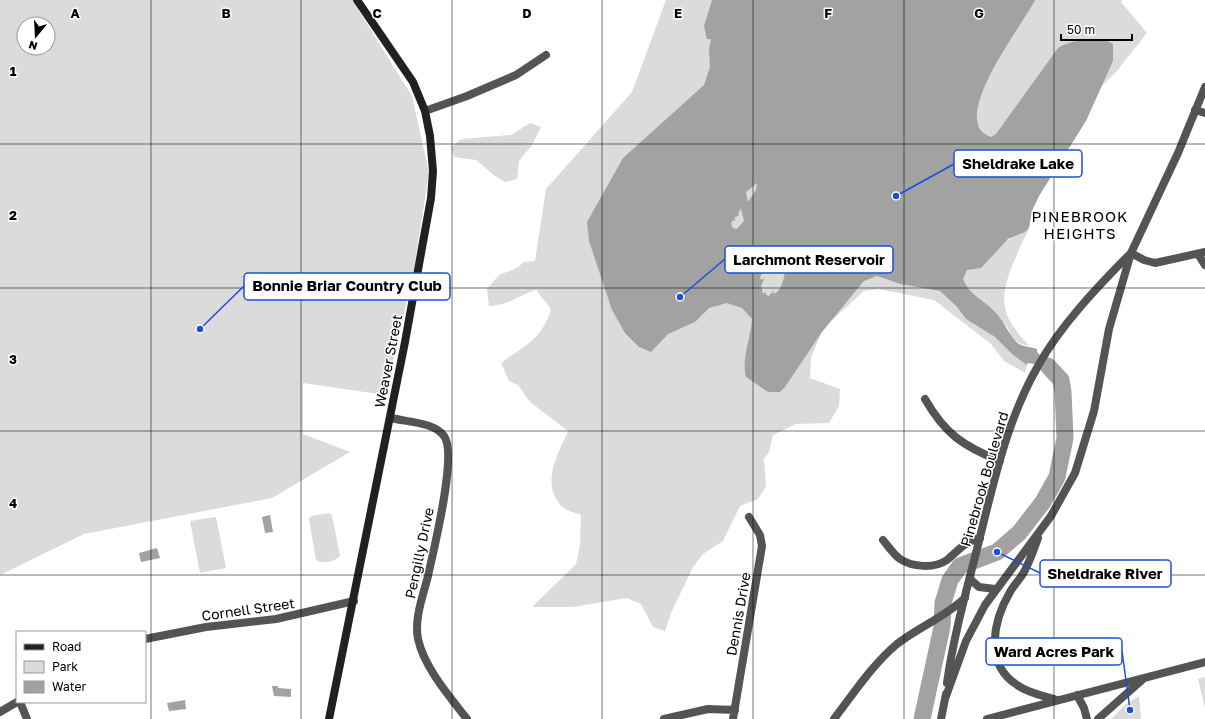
<svg xmlns="http://www.w3.org/2000/svg" width="1205" height="719" font-family="'Golos Text',sans-serif">
  <style>
    .green { fill: #dbdbdb; fill-rule: evenodd }
    .water { fill: #a2a2a2; fill-rule: evenodd }
    .lines { fill: none; stroke-linecap: round; stroke-linejoin: round }
    .river { stroke: #a2a2a2; stroke-width: 17 }
    .minor { stroke: #545454; stroke-width: 8 }
    .tertiary { stroke: #545454; stroke-width: 8 }
    .secondary { stroke: #212121; stroke-width: 8 }
    .grid { fill: none; stroke: #000; stroke-width: 1; stroke-opacity: 0.55 }
    .labels { text-anchor: middle; dominant-baseline: central; stroke-width: 3; stroke-linejoin: round; paint-order: stroke }
    .street-label { font-size: 14px; fill: #000; stroke: #fff }
    .neighbourhood-label { font-size: 15px; letter-spacing: 1px; fill: #000; stroke: #fff }
    .grid-label { font-size: 13px; text-anchor: middle; font-weight: bold; fill: #000; stroke: #fff; stroke-width: 3; stroke-linejoin: round; paint-order: stroke }
    .leader { fill: none; stroke: #1d4ed8; stroke-width: 1.5 }
    .callout-dot { fill: #1d4ed8; stroke: #fff; stroke-width: 1.5 }
    .callout { fill: #fff; stroke: #1d4ed8; stroke-width: 1.5 }
    .callout-label { font-size: 15px; text-anchor: middle; font-weight: bold; fill: #000 }
  </style>
  <rect width="100%" height="100%" fill="#fff"/>
  <path class="green" d="M 0,0 L 352,0 L 412,96 L 429,173 L 413,275 L 385,395 L 303,383 L 303,434 L 350,452 L 272,498 L 84,534 L 0,575 ZM 24,24 L 48,24 L 48,48 L 24,48 Z
    M 666,0 L 1122,0 L 1121,2 L 1147,33 L 1116,72 L 1102,86 L 1006,241 L 1025,232 L 1029,228 C 1020,249 1000,284 1005,307 C 1007,322 1020,335 1029,346 C 1018,344 1012,340 1008,328 L 965,285 L 880,265 L 801,307 L 783,389 L 822,332 L 811,357 L 810,378 L 840,389 L 839,406 L 829,423 L 796,424 L 773,435 L 769,452 L 764,459 L 766,486 L 758,499 L 740,506 L 723,541 L 703,554 L 693,567 L 671,613 L 665,631 L 653,627 L 641,604 L 627,598 L 573,607 L 532,607 L 576,564 L 580,545 L 581,515 C 575,513 565,510 561,506 C 541,482 557,456 568,431 L 530,402 L 518,385 L 509,381 L 501,363 C 525,345 542,340 551,309 L 536,290 C 517,296 509,305 489,306 L 487,289 L 499,275 L 517,268 L 524,262 L 535,261 L 546,189 L 632,92 Z
    M 530,123 L 541,127 L 532,145 L 519,161 L 517,179 L 505,182 L 495,176 L 476,160 L 454,157 L 451,147 L 462,139 L 511,135 Z
    M 877,276 L 900,284 L 940,291 L 957,307 L 966,319 L 995,337 L 1013,355 L 1027,365 L 1025,373 L 1004,361 L 991,344 L 934,300 L 879,289 L 864,291 L 830,322 L 864,281 Z
    M 329,513 L 332,515 L 340,556 C 335,562 322,564 316,560 L 309,519 L 311,516 Z
    M 216,517 L 226,568 L 200,573 L 190,521 Z
    M 1205,677 L 1205,708 L 1198,679 Z
    M 1139,696 L 1141,719 L 1111,719 L 1125,705 Z"/>
  <path class="water" d="M 712,0 L 1035,0 C 1025,22 945,122 991,137 L 996,134 L 1058,48 C 1070,40 1100,35 1113,44 L 1113,61 L 1086,121 L 1039,196 L 1032,211 L 1029,228 L 1025,232 L 1008,239 L 981,268 L 967,270 L 963,279 C 969,295 986,301 997,314 C 1004,322 1012,340 1019,344 C 1024,347 1032,347 1037,349 L 1037,352 L 1047,362 L 1048,366 L 1028,363 L 1027,365 L 1013,355 L 995,337 L 966,319 L 957,307 L 940,291 L 900,284 L 877,276 L 864,281 L 822,332 L 785,387 L 780,392 L 768,392 L 746,377 C 741,359 751,338 752,319 L 742,308 L 727,303 L 709,308 L 695,322 L 668,334 L 651,352 L 639,347 L 625,333 L 612,310 L 589,241 L 587,222 L 623,158 L 704,85 L 710,67 L 709,49 L 711,39 L 707,39 L 704,26 ZM 757,183 L 756,190 L 748,202 L 746,192 ZM 741,208 L 744,221 L 737,229 L 733,228 L 731,224 L 732,221 L 736,220 L 734,218 L 739,215 L 738,214 ZM 777,259 L 785,268 C 785,276 782,292 773,294 L 774,290 L 769,296 L 766,295 L 766,292 L 763,294 L 761,286 L 765,277 L 762,280 L 760,278 L 762,271 L 771,260 Z
    M 270,515 L 273,532 L 265,533 L 262,517 Z
    M 157,548 L 160,558 L 141,562 L 139,553 Z
    M 272,686 L 278,686 L 278,688 L 291,689 L 291,697 L 274,696 Z
    M 185,700 L 186,709 L 169,711 L 167,703 Z"/>
  <g class="lines">
    <path class="river" d="M 922,719 L 942,627 L 943,603 L 950,580 L 960,566 L 997,552 L 1019,533 L 1043,502 L 1057,477 L 1065,438 L 1063,392 L 1061,380 L 1048,366"/>
    <path class="minor" d="M 1195,110 L 1205,113
      M 425,111 L 467,96 L 516,75 L 546,55
      M 1131,253 L 1144,260 L 1155,263 L 1205,252
      M 1198,254 L 1205,265
      M 925,399 C 945,434 963,446 1000,461
      M 391,418 C 407,422 434,422 444,436 C 458,454 433,552 428,576 C 423,596 414,619 418,639 C 424,667 449,696 467,719
      M 883,540 C 888,546 893,554 900,559 C 912,567 934,569 947,560 C 958,551 965,541 980,538
      M 145,639 L 206,627 L 276,619 L 354,601
      M 20,702 L 27,719
      M 0,712 L 17,702
      M 664,719 L 708,709 L 735,710
      M 733,719 L 762,546 L 760,535 L 749,517"/>
    <path class="tertiary" d="M 1038,538 C 1034,549 1030,561 1024,572 C 1020,579 1014,585 1010,592 C 993,621 984,664 1017,685 C 1028,693 1044,696 1057,700
      M 970,579 L 979,587 L 995,589
      M 947,683 C 953,639 965,596 976,553 C 992,490 1005,423 1038,366 C 1060,326 1098,286 1130,254
      M 1077,695 L 1084,708 L 1087,719
      M 945,699 L 966,641 L 985,605 L 1051,516 L 1075,473 L 1094,411 L 1109,329 L 1131,253 L 1178,153 L 1205,87
      M 834,719 C 854,693 872,665 897,644 C 919,627 945,617 965,598
      M 941,719 L 946,694
      M 987,719 L 1205,662
      M 1098,719 L 1142,680"/>
    <path class="secondary" d="M 329,719 L 405,342 L 431,198 L 433,171 L 430,136 L 425,111 L 413,82 L 357,0"/>
  </g>
  <path class="grid" d="M 151,0 L 151,719M 301,0 L 301,719M 452,0 L 452,719M 602,0 L 602,719M 753,0 L 753,719M 904,0 L 904,719M 1054,0 L 1054,719M 0,144 L 1205,144M 0,288 L 1205,288M 0,431 L 1205,431M 0,575 L 1205,575"/>
  <g class="labels">
    <g class="street-label">
      <text transform="translate(388 361) rotate(-79)">Weaver Street</text>
      <text transform="translate(984 479) rotate(-74)">Pinebrook Boulevard</text>
      <text transform="translate(419 553) rotate(-78)">Pengilly Drive</text>
      <text transform="translate(248 609) rotate(-8)">Cornell Street</text>
      <text transform="translate(738 614) rotate(-80)">Dennis Drive</text>
    </g>
    <g class="neighbourhood-label">
      <text x="1080" y="216">PINEBROOK<tspan x="1080" dy="17">HEIGHTS</tspan></text>
    </g>
  </g>
  <g class="grid-label">
    <text x="75" y="18">A</text>
    <text x="226" y="18">B</text>
    <text x="377" y="18">C</text>
    <text x="527" y="18">D</text>
    <text x="678" y="18">E</text>
    <text x="828" y="18">F</text>
    <text x="979" y="18">G</text>
    <text x="13" y="76">1</text>
    <text x="13" y="220">2</text>
    <text x="13" y="364">3</text>
    <text x="13" y="508">4</text>
  </g>
  <path class="leader" d="M896 196L954 164M680 297L725 259M200 329L244 286M997 552L1040 573M1130 710L1122 651"/>
  <g class="callout-dot">
    <circle cx="896" cy="196" r="4"/>
    <circle cx="680" cy="297" r="4"/>
    <circle cx="200" cy="329" r="4"/>
    <circle cx="997" cy="552" r="4"/>
    <circle cx="1130" cy="710" r="4"/>
  </g>
  <g class="callout">
    <rect x="954" y="150" width="128" height="27" rx="4"/>
    <rect x="725" y="246" width="168" height="27" rx="4"/>
    <rect x="244" y="273" width="206" height="27" rx="4"/>
    <rect x="1040" y="560" width="131" height="27" rx="4"/>
    <rect x="986" y="638" width="136" height="27" rx="4"/>
  </g>
  <g class="callout-label">
    <text x="1018" y="169">Sheldrake Lake</text>
    <text x="809" y="265">Larchmont Reservoir</text>
    <text x="347" y="291">Bonnie Briar Country Club</text>
    <text x="1105" y="579">Sheldrake River</text>
    <text x="1054" y="657">Ward Acres Park</text>
  </g>
  <rect x="16" y="631" width="130" height="72" fill="#ffffff" stroke="#999999"/>
  <rect x="24" y="644" width="20" height="6" fill="#212121" stroke="#999999"/>
  <text x="52" y="651" font-size="12" fill="#000000">Road</text>
  <rect x="24" y="661" width="20" height="12" fill="#dbdbdb" stroke="#999999"/>
  <text x="52" y="671" font-size="12" fill="#000000">Park</text>
  <rect x="24" y="681" width="20" height="12" fill="#a2a2a2" stroke="#999999"/>
  <text x="52" y="691" font-size="12" fill="#000000">Water</text>
  <g transform="translate(36 36) rotate(198)"><circle r="19" fill="#ffffff" stroke="#999999"/>
  <path d="M0-3L7 15L0 10L-7 15Z" fill="#000000"/>
  <text y="-6" font-size="11" font-weight="bold" text-anchor="middle" fill="#000000">N</text>
  </g>
  <path d="M1061 34v6h71v-6" fill="none" stroke="#000000" stroke-width="2"/>
  <text x="1067" y="34" font-size="12" fill="#000000" stroke="#ffffff" stroke-width="3" paint-order="stroke">50 m</text>
</svg>
